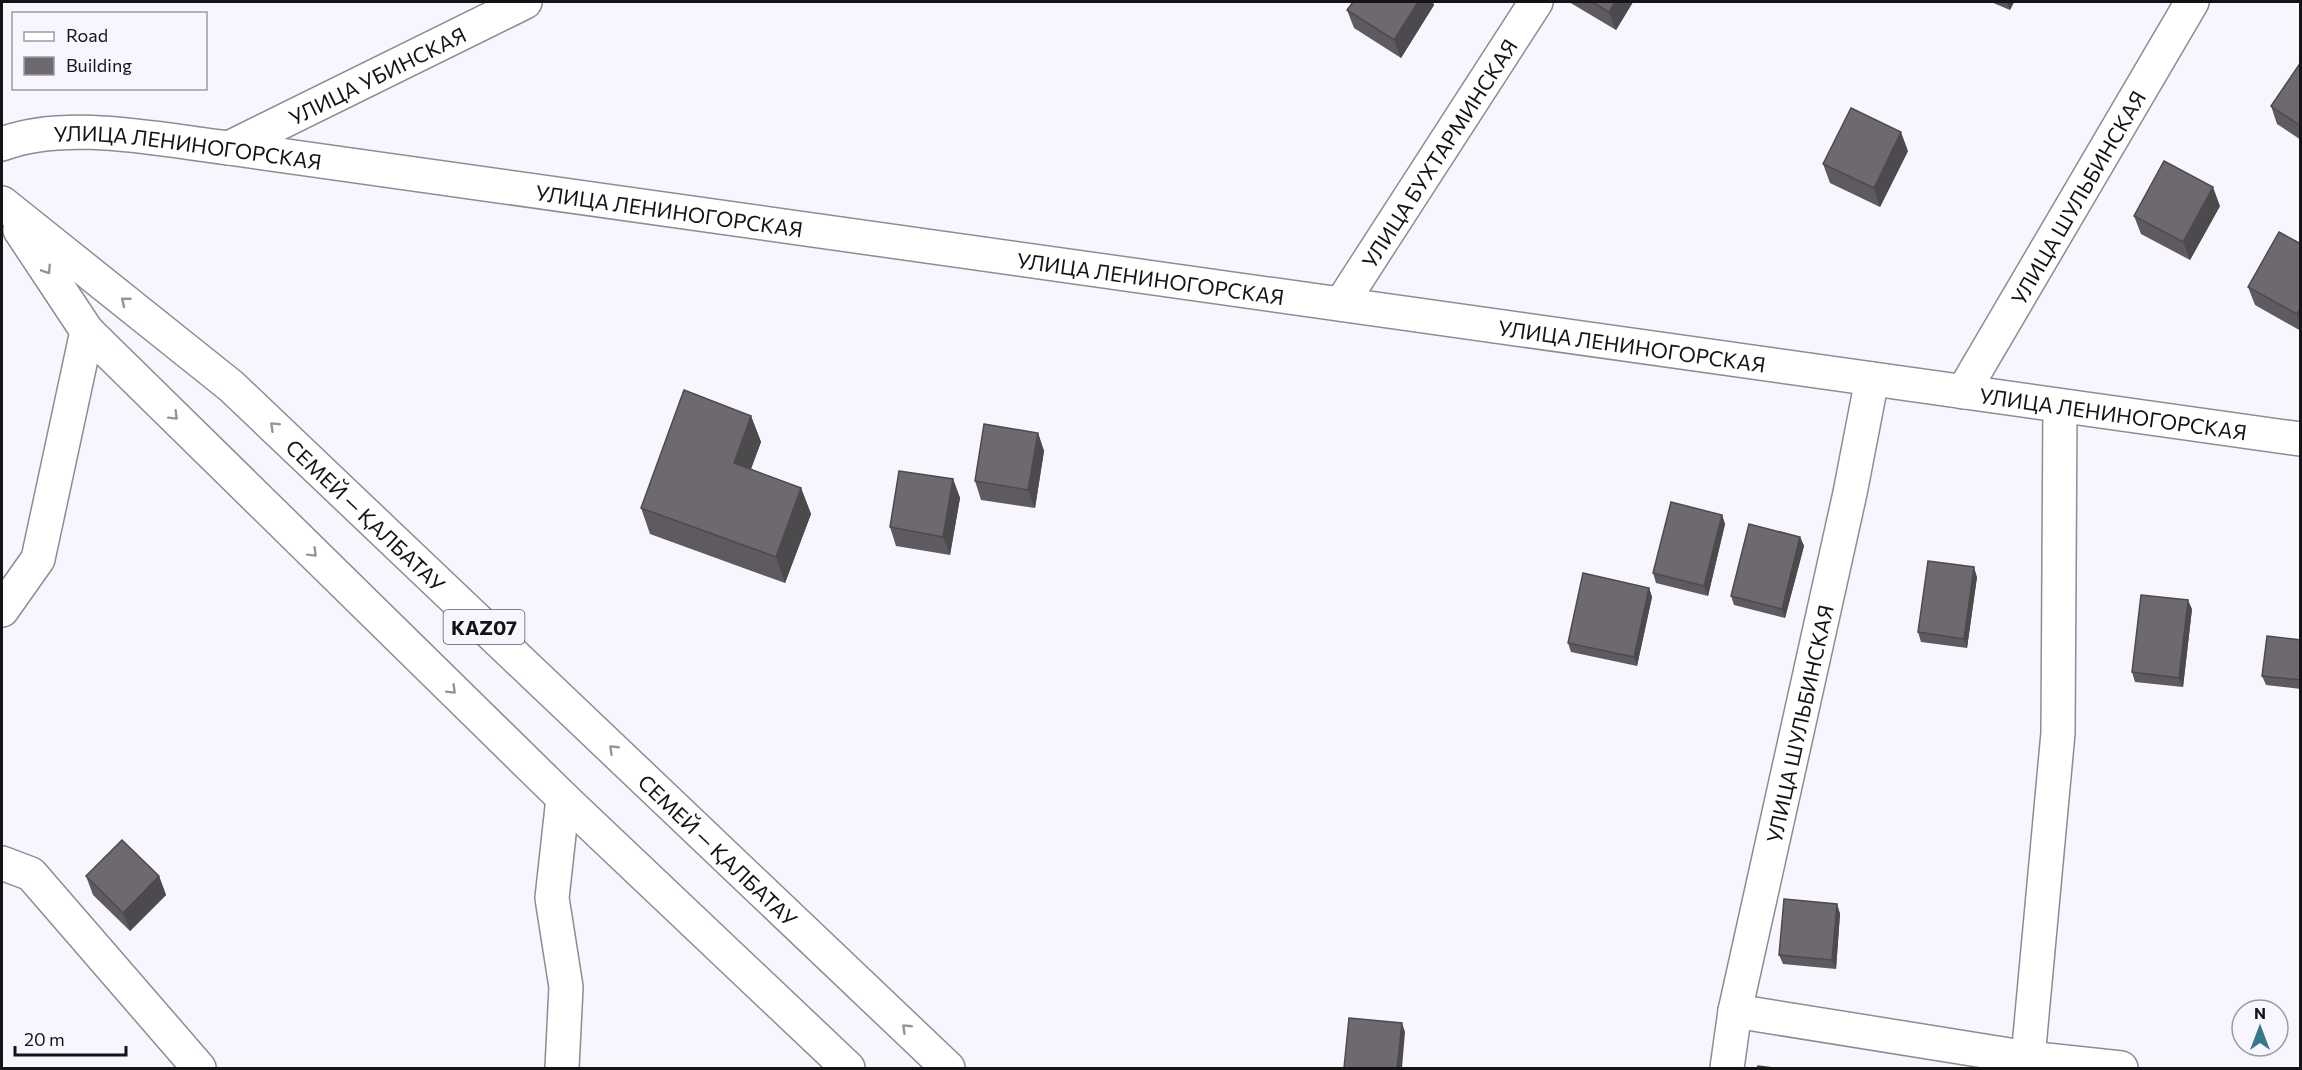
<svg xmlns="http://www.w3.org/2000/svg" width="2302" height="1070" font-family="Commissioner,sans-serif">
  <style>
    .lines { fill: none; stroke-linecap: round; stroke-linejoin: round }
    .minor-casing { stroke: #8c8c93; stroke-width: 36 }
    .tertiary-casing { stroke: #8c8c93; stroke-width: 36 }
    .trunk-casing { stroke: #8c8c93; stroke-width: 36 }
    .minor { stroke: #fff; stroke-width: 33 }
    .tertiary { stroke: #fff; stroke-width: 33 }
    .trunk { stroke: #fff; stroke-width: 33 }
    .wall { fill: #5f5a5f }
    .shaded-wall { fill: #4d4a4d }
    .building { fill: #6e696e; stroke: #4d4a4d; stroke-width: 1.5 }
    .oneway { stroke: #959597 }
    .labels { text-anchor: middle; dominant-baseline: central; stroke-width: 4.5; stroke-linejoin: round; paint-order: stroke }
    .shield { fill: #f7f6fe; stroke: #58585c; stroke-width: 1.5 }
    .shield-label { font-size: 20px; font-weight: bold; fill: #141417 }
    .street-label { font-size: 21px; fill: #141417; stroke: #f7f6fe }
  </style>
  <rect width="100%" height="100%" fill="#f7f6fe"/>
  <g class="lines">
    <g class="minor-casing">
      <g id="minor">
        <path id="s1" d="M 229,148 L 525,2"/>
        <path id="s2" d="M 1341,304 L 1536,2"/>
        <path id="s3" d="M 1963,392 L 2192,2"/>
        <path d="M 2,610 L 38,559 L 87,331"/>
        <path d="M 2,863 L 31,874 L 199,1068"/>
        <path d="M 1735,1011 L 2028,1058 L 2121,1068"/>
        <path d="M 2028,1058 L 2058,733 L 2060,406"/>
        <path d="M 562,1068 L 566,987 L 552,898 L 563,798"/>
        <path id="s4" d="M 1727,1068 L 1735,1011 L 1850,493 L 1872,379"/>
      </g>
    </g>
    <g class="tertiary-casing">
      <g id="tertiary">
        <path id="s5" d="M 2,144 C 66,119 161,140 229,148 L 2300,439"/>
      </g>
    </g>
    <g class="trunk-casing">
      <g id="trunk">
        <path id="s6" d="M 2,203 L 231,386 L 948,1068"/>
        <path d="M 20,230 L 87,331 L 563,798 L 848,1068"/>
      </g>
    </g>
    <use href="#minor" class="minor"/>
    <use href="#tertiary" class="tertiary"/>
    <use href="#trunk" class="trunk"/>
  </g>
  <path class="wall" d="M 1569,2 L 1633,2 L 1616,30 Z
    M 1991,2 L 2014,2 L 2010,10 Z
    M 1434,5 L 1401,58 L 1354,28 L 1347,10 Z
    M 2301,62 L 2301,140 L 2277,124 L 2271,106 Z
    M 1908,151 L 1880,207 L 1830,183 L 1823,164 Z
    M 2220,206 L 2190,260 L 2141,234 L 2134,216 Z
    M 2301,244 L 2301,331 L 2255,305 L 2248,287 Z
    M 751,416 L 761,442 L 751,469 L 801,488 L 811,514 L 785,583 L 650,534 L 641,508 Z
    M 1038,433 L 1044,451 L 1035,508 L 981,500 L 975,481 Z
    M 953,479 L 960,498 L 950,555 L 896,546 L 890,527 Z
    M 1722,515 L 1725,524 L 1708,596 L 1656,583 L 1653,573 Z
    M 1800,537 L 1804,546 L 1785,618 L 1734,605 L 1731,596 Z
    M 1977,577 L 1967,648 L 1921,642 L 1918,632 Z
    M 1649,588 L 1652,597 L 1637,666 L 1571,652 L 1568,643 Z
    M 2192,609 L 2183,687 L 2135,682 L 2132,672 Z
    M 2301,640 L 2301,689 L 2266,685 L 2262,676 Z
    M 86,876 L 159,876 L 166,895 L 130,931 L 93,895 Z
    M 1837,904 L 1840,914 L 1836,969 L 1783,964 L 1779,955 Z"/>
  <path class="shaded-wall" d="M 1418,2 L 1433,2 L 1434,5 L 1401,58 L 1394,40 Z
    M 1615,2 L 1633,2 L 1616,30 L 1609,12 Z
    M 2007,2 L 2014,2 L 2010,10 Z
    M 1901,132 L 1908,151 L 1880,207 L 1874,188 Z
    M 2213,187 L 2220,206 L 2190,260 L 2183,242 Z
    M 2301,307 L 2301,324 L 2297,314 Z
    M 751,416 L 761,442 L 743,490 L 734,463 Z
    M 1038,433 L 1044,451 L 1035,508 L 1028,490 Z
    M 953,479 L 960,498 L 950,555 L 943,537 Z
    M 801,488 L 811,514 L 785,583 L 776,557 Z
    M 1722,515 L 1725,524 L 1708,596 L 1704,586 Z
    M 1800,537 L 1804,546 L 1785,618 L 1782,609 Z
    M 1974,567 L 1977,577 L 1967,648 L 1964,639 Z
    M 1649,588 L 1652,597 L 1637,666 L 1634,657 Z
    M 2188,600 L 2192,609 L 2183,687 L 2179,678 Z
    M 159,876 L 166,895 L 130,931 L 123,913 Z
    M 1837,904 L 1840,914 L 1836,969 L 1832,960 Z
    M 1402,1023 L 1405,1032 L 1402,1068 L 1397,1068 Z"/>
  <path class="building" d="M 1353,2 L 1418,2 L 1394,40 L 1347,10 Z
    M 1592,2 L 1615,2 L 1609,12 Z
    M 2301,62 L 2301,126 L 2271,106 Z
    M 1851,108 L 1901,132 L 1874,188 L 1823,164 Z
    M 2164,161 L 2213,187 L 2183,242 L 2134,216 Z
    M 2279,232 L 2301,244 L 2301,307 L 2297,314 L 2248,287 Z
    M 684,390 L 751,416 L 734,463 L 801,488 L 776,557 L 641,508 Z
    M 984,424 L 1038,433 L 1028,490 L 975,481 Z
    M 899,471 L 953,479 L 943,537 L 890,527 Z
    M 1671,502 L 1722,515 L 1704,586 L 1653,573 Z
    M 1749,524 L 1800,537 L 1782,609 L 1731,596 Z
    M 1928,561 L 1974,567 L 1964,639 L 1918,632 Z
    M 1583,573 L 1649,588 L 1634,657 L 1568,643 Z
    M 2141,595 L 2188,600 L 2179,678 L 2132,672 Z
    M 2267,636 L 2301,640 L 2301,680 L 2262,676 Z
    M 122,840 L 159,876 L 123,913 L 86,876 Z
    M 1784,899 L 1837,904 L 1832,960 L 1779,955 Z
    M 1349,1018 L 1402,1023 L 1397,1068 L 1344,1068 Z
    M 1758,1066 L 1773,1068 L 1757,1068 Z"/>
  <defs><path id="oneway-chevron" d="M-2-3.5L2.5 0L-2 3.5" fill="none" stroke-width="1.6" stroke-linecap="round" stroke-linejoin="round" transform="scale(1.5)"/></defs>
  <g class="oneway">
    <use href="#oneway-chevron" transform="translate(47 270) rotate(57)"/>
    <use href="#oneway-chevron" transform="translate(125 301) rotate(-141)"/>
    <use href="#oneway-chevron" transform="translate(174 416) rotate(45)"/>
    <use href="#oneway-chevron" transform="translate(274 426) rotate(-136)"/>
    <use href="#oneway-chevron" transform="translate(313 553) rotate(45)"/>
    <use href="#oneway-chevron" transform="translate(452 690) rotate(45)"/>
    <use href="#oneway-chevron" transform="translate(613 749) rotate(-136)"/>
    <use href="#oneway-chevron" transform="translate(906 1028) rotate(-136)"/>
  </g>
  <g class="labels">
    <rect class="shield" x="443.5" y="610" width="81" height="34" rx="4.5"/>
    <g class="shield-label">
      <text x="484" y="627">KAZ07</text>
    </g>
    <g class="street-label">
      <text stroke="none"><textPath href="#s1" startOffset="165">УЛИЦА УБИНСКАЯ</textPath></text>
      <text stroke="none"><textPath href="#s5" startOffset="188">УЛИЦА ЛЕНИНОГОРСКАЯ</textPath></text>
      <text stroke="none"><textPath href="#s2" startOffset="180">УЛИЦА БУХТАРМИНСКАЯ</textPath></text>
      <text stroke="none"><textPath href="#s3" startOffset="226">УЛИЦА ШУЛЬБИНСКАЯ</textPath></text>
      <text stroke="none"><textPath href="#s5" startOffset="674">УЛИЦА ЛЕНИНОГОРСКАЯ</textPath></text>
      <text stroke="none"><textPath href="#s5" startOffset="1160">УЛИЦА ЛЕНИНОГОРСКАЯ</textPath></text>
      <text stroke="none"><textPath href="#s5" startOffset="1646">УЛИЦА ЛЕНИНОГОРСКАЯ</textPath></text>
      <text stroke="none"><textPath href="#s5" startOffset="2132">УЛИЦА ЛЕНИНОГОРСКАЯ</textPath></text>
      <text stroke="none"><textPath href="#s6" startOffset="480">СЕМЕЙ — ҚАЛБАТАУ</textPath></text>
      <text stroke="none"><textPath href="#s4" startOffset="352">УЛИЦА ШУЛЬБИНСКАЯ</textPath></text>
      <text stroke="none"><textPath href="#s6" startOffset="966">СЕМЕЙ — ҚАЛБАТАУ</textPath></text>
    </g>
  </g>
  <rect width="2302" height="1070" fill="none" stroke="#141417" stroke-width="6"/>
  <rect x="12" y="12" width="195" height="78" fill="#f7f6fe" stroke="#9c9ca2" stroke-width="1.5"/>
  <rect x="24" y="32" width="30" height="9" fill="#ffffff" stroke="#9c9ca2" stroke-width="1.5"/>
  <text x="66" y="42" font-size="18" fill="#141417">Road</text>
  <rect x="24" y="57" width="30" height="18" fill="#6e696e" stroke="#9c9ca2" stroke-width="1.5"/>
  <text x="66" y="72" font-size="18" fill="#141417">Building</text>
  <g transform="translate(2260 1028)"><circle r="28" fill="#f7f6fe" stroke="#9c9ca2" stroke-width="1.5"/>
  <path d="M0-4.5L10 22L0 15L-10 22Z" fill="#36778a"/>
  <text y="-9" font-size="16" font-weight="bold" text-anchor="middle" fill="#141417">N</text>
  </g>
  <path d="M15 1046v9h111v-9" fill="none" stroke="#141417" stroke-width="3"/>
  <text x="24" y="1046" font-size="18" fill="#141417" stroke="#f7f6fe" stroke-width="4.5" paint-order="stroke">20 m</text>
</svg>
